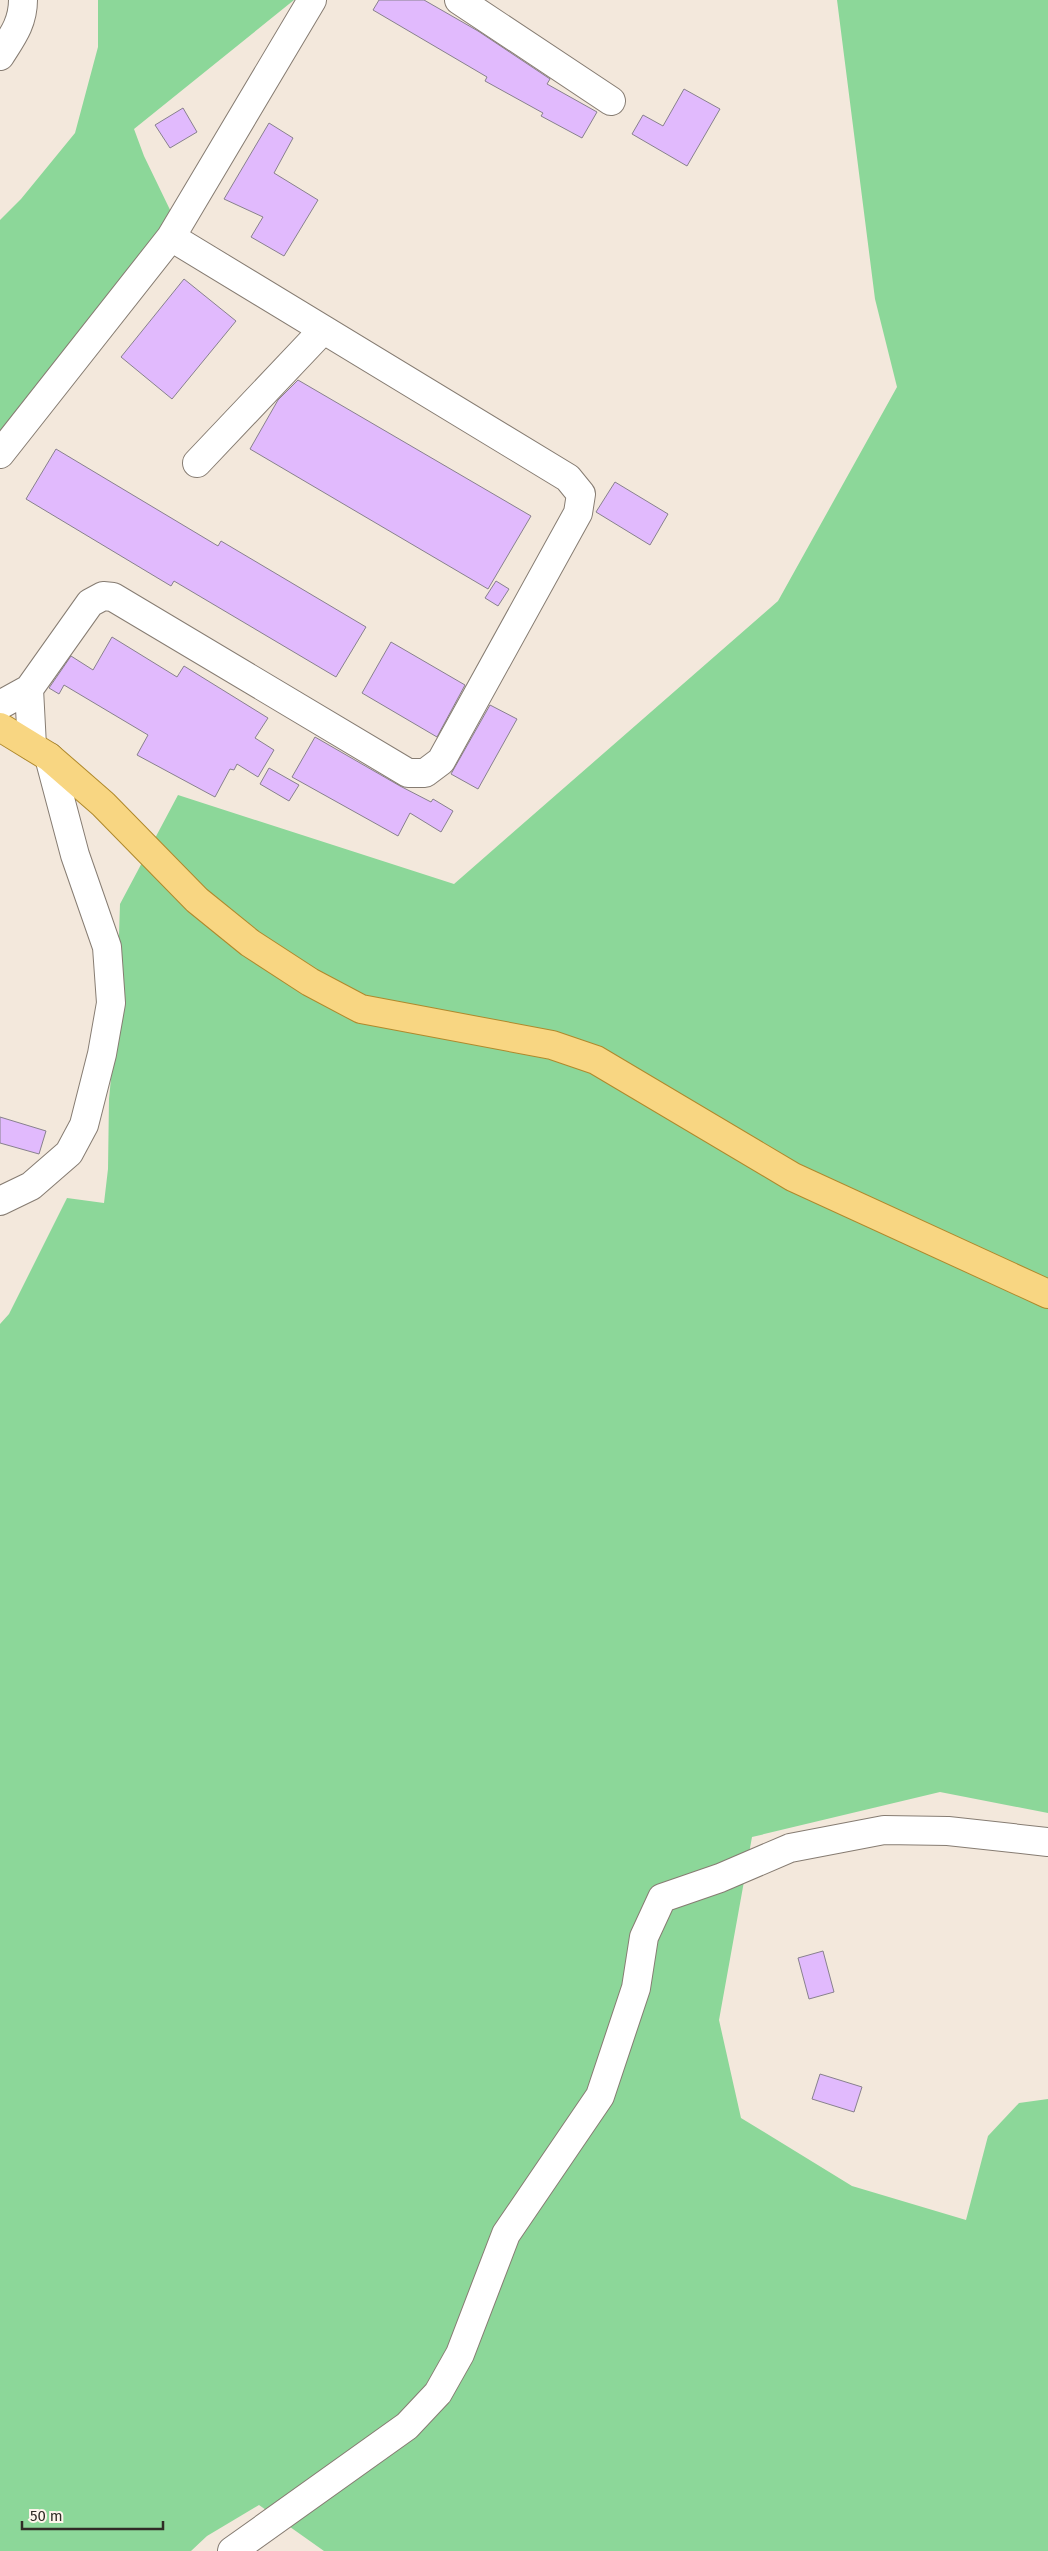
<svg xmlns="http://www.w3.org/2000/svg" width="1048" height="2551" font-family="'Fira Sans',sans-serif">
  <style>
    .green { fill: #8cd799 }
    .building { fill: #e1bafd; stroke: #88818d }
    .lines { fill: none; stroke-linecap: round; stroke-linejoin: round }
    .minor-casing { stroke: #867c72; stroke-width: 30 }
    .major-casing { stroke: #af892c; stroke-width: 30 }
    .minor { stroke: #fff; stroke-width: 28 }
    .major { stroke: #f8d682; stroke-width: 28 }
  </style>
  <rect width="100%" height="100%" fill="#f3e8dc"/>
  <path class="green" d="M 98,0 L 294,0 L 134,129 L 144,156 L 173,216 L 0,438 L 0,220 L 21,199 L 75,133 L 98,47 Z
    M 837,0 L 1048,0 L 1048,1813 L 940,1792 L 752,1837 L 719,2020 L 741,2118 L 852,2186 L 966,2220 L 988,2136 L 1019,2103 L 1048,2099 L 1048,2551 L 324,2551 L 259,2505 L 207,2536 L 191,2551 L 0,2551 L 0,1324 L 9,1314 L 67,1198 L 104,1203 L 108,1169 L 109,1099 L 116,1027 L 120,904 L 178,795 L 454,884 L 778,601 L 897,387 L 875,299 Z"/>
  <path class="building" d="M 379,0 L 424,0 L 478,31 L 550,79 L 547,84 L 597,112 L 582,138 L 541,116 L 543,113 L 485,81 L 487,77 L 373,10 Z
    M 684,89 L 720,109 L 687,166 L 632,134 L 643,115 L 663,126 Z
    M 183,108 L 197,132 L 170,148 L 155,125 Z
    M 269,123 L 293,138 L 274,173 L 318,200 L 284,256 L 251,237 L 263,217 L 224,199 Z
    M 184,279 L 236,321 L 172,399 L 121,357 Z
    M 298,380 L 531,516 L 488,589 L 250,449 L 278,400 Z
    M 56,449 L 218,546 L 221,541 L 366,627 L 336,677 L 174,581 L 171,586 L 26,499 Z
    M 615,482 L 668,514 L 650,545 L 596,512 Z
    M 496,581 L 509,589 L 498,606 L 485,598 Z
    M 112,637 L 177,677 L 184,666 L 268,718 L 255,738 L 274,750 L 258,777 L 237,764 L 234,770 L 230,769 L 215,797 L 137,755 L 148,735 L 64,685 L 59,694 L 49,688 L 71,656 L 93,670 Z
    M 391,642 L 465,685 L 437,737 L 362,693 Z
    M 490,705 L 517,719 L 478,789 L 451,774 Z
    M 315,737 L 400,786 L 431,802 L 433,799 L 453,811 L 441,832 L 410,813 L 398,836 L 292,777 Z
    M 269,768 L 299,785 L 289,801 L 260,784 Z
    M 0,1117 L 46,1131 L 39,1154 L 0,1143 Z
    M 823,1951 L 834,1992 L 809,1999 L 798,1958 Z
    M 820,2074 L 862,2087 L 854,2112 L 812,2099 Z"/>
  <g class="lines">
    <g class="minor-casing">
      <path id="minor" d="M 459,0 L 611,101
        M 0,56 C 12,37 23,23 23,0
        M 0,454 L 171,237 L 312,0
        M 197,463 L 323,330
        M 29,689 L 32,746
        M 0,705 L 29,689 L 90,603 L 103,596 L 113,597 L 408,773 L 425,773 L 441,761 L 578,513 L 581,494 L 568,478 L 171,237
        M 0,1201 L 31,1186 L 69,1153 L 84,1125 L 102,1054 L 111,1003 L 107,947 L 75,855 L 49,757
        M 232,2551 L 407,2426 L 438,2393 L 460,2354 L 506,2234 L 600,2096 L 636,1988 L 644,1937 L 662,1898 L 720,1878 L 790,1848 L 884,1830 L 948,1831 L 1048,1842"/>
    </g>
    <g class="major-casing">
      <path id="major" d="M 0,727 L 49,757 L 103,804 L 197,900 L 250,943 L 310,982 L 361,1009 L 552,1045 L 596,1060 L 793,1177 L 1048,1294"/>
    </g>
    <use href="#minor" class="minor"/>
    <use href="#major" class="major"/>
  </g>
  <path d="M22 2521v8h141v-8" fill="none" stroke="#302c27" stroke-width="2.5"/>
  <text x="30" y="2521" font-size="15" fill="#302c27" stroke="#fef5ec" stroke-width="4" paint-order="stroke">50 m</text>
</svg>
